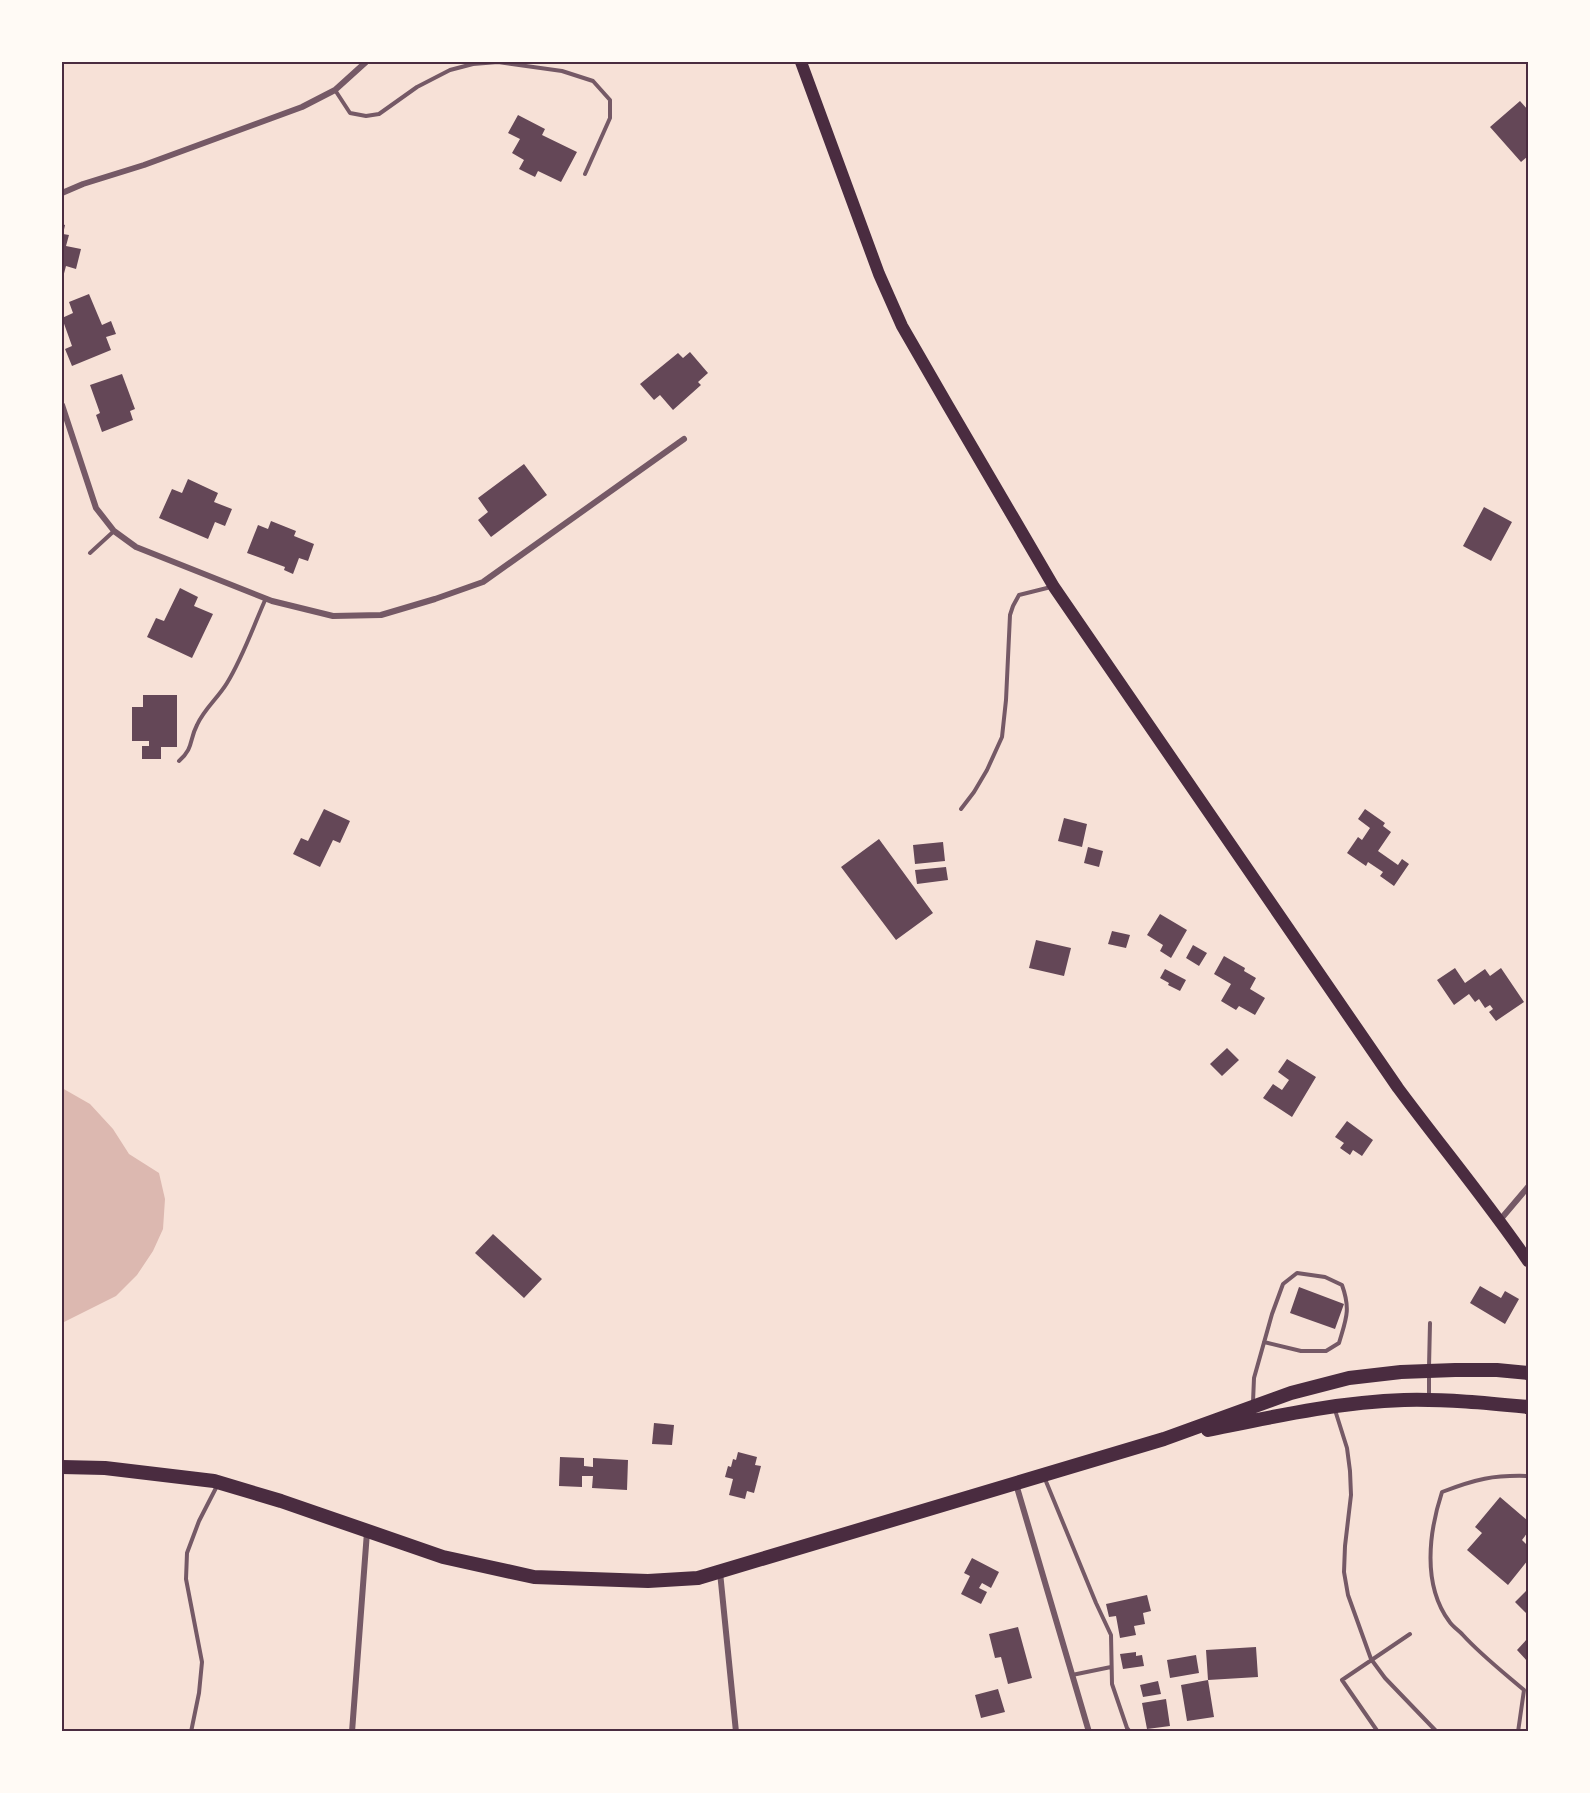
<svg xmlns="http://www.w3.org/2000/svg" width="1590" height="1793" font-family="Karla,sans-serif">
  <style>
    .water { fill: #dcb8b0 }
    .building { fill: #644757 }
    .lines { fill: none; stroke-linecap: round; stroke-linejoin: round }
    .service { stroke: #755966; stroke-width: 4 }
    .minor { stroke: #755966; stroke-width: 6 }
    .secondary { stroke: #4a2c40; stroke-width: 12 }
    .primary { stroke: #4a2c40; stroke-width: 14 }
    .neatline { fill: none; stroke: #4a2c40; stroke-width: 2 }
  </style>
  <rect width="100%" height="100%" fill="#f7e1d7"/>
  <path class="water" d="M 62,1088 L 90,1104 L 113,1129 L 129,1154 L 159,1173 L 165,1199 L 163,1229 L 153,1251 L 137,1275 L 116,1296 L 62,1323 Z"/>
  <path class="building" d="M 1520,101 L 1528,110 L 1528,156 L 1521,162 L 1490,127 Z
    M 518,115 L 545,129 L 542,135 L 577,152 L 561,182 L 538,171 L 535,177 L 519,169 L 524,160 L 512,153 L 520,139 L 508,133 Z
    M 62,224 L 65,225 L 63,234 L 69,235 L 66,246 L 81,249 L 76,269 L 66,266 L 62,281 Z
    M 89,294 L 102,325 L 111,321 L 116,334 L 106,337 L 111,350 L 72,366 L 65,349 L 72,346 L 62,318 L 73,313 L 69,302 Z
    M 690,352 L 708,373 L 698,382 L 701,385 L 673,410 L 660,395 L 654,400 L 640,384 L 678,353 L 683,358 Z
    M 122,374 L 135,409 L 130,411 L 133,420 L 102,432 L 96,415 L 100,413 L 90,385 Z
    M 524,464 L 547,495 L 491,537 L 478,520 L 488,512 L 478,498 Z
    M 188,479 L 218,493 L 214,502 L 232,509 L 225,526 L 215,522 L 208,539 L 159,518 L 172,489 L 182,493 Z
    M 1484,507 L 1512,522 L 1491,561 L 1463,546 Z
    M 271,521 L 296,531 L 294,536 L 314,544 L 308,561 L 299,558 L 293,574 L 284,570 L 285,567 L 247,553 L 258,525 L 268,529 Z
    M 180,588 L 198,597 L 194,606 L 213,614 L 192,658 L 147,637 L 156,618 L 164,621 Z
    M 143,695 L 177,695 L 177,747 L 161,747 L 161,759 L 142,759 L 142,746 L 149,746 L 149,741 L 132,741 L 132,707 L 143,707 Z
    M 324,809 L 350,821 L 340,843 L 333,840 L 320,867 L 293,854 L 301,838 L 308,841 Z
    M 1365,809 L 1385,823 L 1383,826 L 1391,832 L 1378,851 L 1398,865 L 1402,859 L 1409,864 L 1394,886 L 1380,876 L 1383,872 L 1368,862 L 1366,866 L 1347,853 L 1358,837 L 1362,840 L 1370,828 L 1358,819 Z
    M 1064,818 L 1087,824 L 1082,847 L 1058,841 Z
    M 879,839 L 933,913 L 896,940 L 841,867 Z
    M 943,842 L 945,861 L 915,864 L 913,845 Z
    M 1088,847 L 1103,851 L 1099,867 L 1084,863 Z
    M 946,867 L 948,880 L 917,884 L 915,870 Z
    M 1160,914 L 1187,930 L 1171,958 L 1160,951 L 1163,945 L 1147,935 Z
    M 1112,931 L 1130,935 L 1126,948 L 1108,944 Z
    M 1036,940 L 1071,948 L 1064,976 L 1029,968 Z
    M 1193,945 L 1207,953 L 1199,966 L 1186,958 Z
    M 1224,956 L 1245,968 L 1244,971 L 1256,978 L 1250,989 L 1265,998 L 1255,1015 L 1239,1006 L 1236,1010 L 1221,1001 L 1231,984 L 1214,974 Z
    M 1455,968 L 1465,983 L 1485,969 L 1490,976 L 1501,968 L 1524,1002 L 1496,1021 L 1489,1012 L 1493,1009 L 1490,1005 L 1485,1008 L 1479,999 L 1475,1002 L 1469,994 L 1454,1005 L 1437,980 Z
    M 1165,969 L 1186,980 L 1180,991 L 1168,985 L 1169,983 L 1160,978 Z
    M 1227,1048 L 1239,1060 L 1222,1076 L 1210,1064 Z
    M 1287,1059 L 1316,1077 L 1292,1117 L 1263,1098 L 1273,1084 L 1282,1090 L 1289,1080 L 1278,1072 Z
    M 1347,1121 L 1373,1140 L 1362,1156 L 1353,1150 L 1350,1155 L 1340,1148 L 1344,1143 L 1335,1137 Z
    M 493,1234 L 542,1279 L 524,1298 L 475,1253 Z
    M 1480,1286 L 1501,1298 L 1505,1291 L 1519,1299 L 1505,1324 L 1470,1303 Z
    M 1299,1287 L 1344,1304 L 1335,1329 L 1290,1313 Z
    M 654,1423 L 674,1425 L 672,1445 L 652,1444 Z
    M 738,1452 L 757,1457 L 755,1465 L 761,1466 L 754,1493 L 747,1491 L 745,1499 L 729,1495 L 733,1479 L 725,1477 L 728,1466 L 731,1467 L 733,1459 L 736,1460 Z
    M 560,1457 L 584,1458 L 584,1466 L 593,1467 L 593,1458 L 628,1460 L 627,1490 L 592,1488 L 593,1476 L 582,1476 L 582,1487 L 559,1486 Z
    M 1500,1497 L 1528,1521 L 1528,1532 L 1522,1540 L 1528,1546 L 1528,1560 L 1508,1585 L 1467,1550 L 1482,1533 L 1475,1527 Z
    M 972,1558 L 999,1572 L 991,1588 L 982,1583 L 979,1588 L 987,1592 L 981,1604 L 961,1594 L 970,1576 L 964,1573 Z
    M 1528,1589 L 1528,1615 L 1515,1602 Z
    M 1147,1595 L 1151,1611 L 1143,1613 L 1145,1624 L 1134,1626 L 1136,1635 L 1120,1638 L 1116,1616 L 1109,1617 L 1106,1604 Z
    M 1018,1627 L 1032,1678 L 1008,1684 L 1001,1657 L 995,1658 L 989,1634 Z
    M 1528,1638 L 1528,1662 L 1517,1650 Z
    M 1256,1647 L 1258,1677 L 1208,1680 L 1206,1650 Z
    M 1136,1652 L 1136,1656 L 1142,1655 L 1144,1666 L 1123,1669 L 1120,1654 Z
    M 1196,1655 L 1199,1673 L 1170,1678 L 1167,1660 Z
    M 1208,1680 L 1214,1717 L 1187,1721 L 1181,1685 Z
    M 1158,1681 L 1161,1694 L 1143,1697 L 1140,1685 Z
    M 998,1689 L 1005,1712 L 981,1718 L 975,1695 Z
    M 1166,1699 L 1170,1726 L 1147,1729 L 1142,1703 Z"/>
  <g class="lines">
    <path class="service" d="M 335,90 L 350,113 L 366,116 L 379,114 L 417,87 L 450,70 L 473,64 L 498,62 L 562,71 L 593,81 L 610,100 L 610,118 L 585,174
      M 90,553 L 114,531
      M 179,761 C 194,748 189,740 197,725 C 204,709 218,698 227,683 C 243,657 253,627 266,598
      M 961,809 L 974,792 L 987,770 L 1002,737 L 1006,700 L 1010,615 L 1013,606 L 1019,595 L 1051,587
      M 1429,1367 L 1430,1323
      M 1429,1374 L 1429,1397
      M 1253,1402 L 1254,1378 L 1272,1314 L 1283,1284 L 1297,1273 L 1325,1277 L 1342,1285 C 1351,1310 1346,1319 1339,1343 L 1326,1351 L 1301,1351 L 1264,1342
      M 1335,1410 L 1347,1448 L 1350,1471 L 1351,1495 L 1345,1546 L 1344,1572 L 1348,1595 L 1371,1659 L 1385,1678 L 1437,1732
      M 1045,1479 L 1096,1603 L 1111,1635 L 1112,1684 L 1127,1728 L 1130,1732
      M 1072,1675 L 1111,1667
      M 191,1732 L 199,1693 L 202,1662 L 186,1579 L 187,1553 L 199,1521 L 218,1484
      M 1378,1732 L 1342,1680 L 1410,1634
      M 1518,1732 L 1524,1690 C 1503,1672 1481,1655 1462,1634 C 1458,1630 1452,1626 1449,1621 C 1422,1584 1429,1532 1442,1492 C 1476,1479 1493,1475 1528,1476"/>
    <path class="minor" d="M 62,193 L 83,184 L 144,165 L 302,107 L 335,90 L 366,62
      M 62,405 L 96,508 L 114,531 L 136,547 L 272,601 L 333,616 L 381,615 L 435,599 L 483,582 L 684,439
      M 1500,1220 L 1528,1187
      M 1016,1484 L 1089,1732
      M 720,1572 L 736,1732
      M 352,1732 L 367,1532"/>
    <path class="secondary" d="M 801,62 L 879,274 L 902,326 L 947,404 L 1054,587 L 1398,1088 C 1441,1146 1487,1201 1528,1261"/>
    <path class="primary" d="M 1208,1430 C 1272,1417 1338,1402 1404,1400 C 1446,1399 1487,1403 1528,1407
      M 62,1467 L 105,1468 L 214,1481 L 281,1501 L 443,1557 L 534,1577 L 648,1581 L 698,1578 L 1164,1439 L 1291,1393 L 1349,1378 L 1401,1372 L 1455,1370 L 1497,1370 L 1528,1373"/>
  </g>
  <rect width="1590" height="1793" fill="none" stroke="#fffaf5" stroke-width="126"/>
  <rect x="63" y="63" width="1464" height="1667" class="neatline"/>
</svg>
